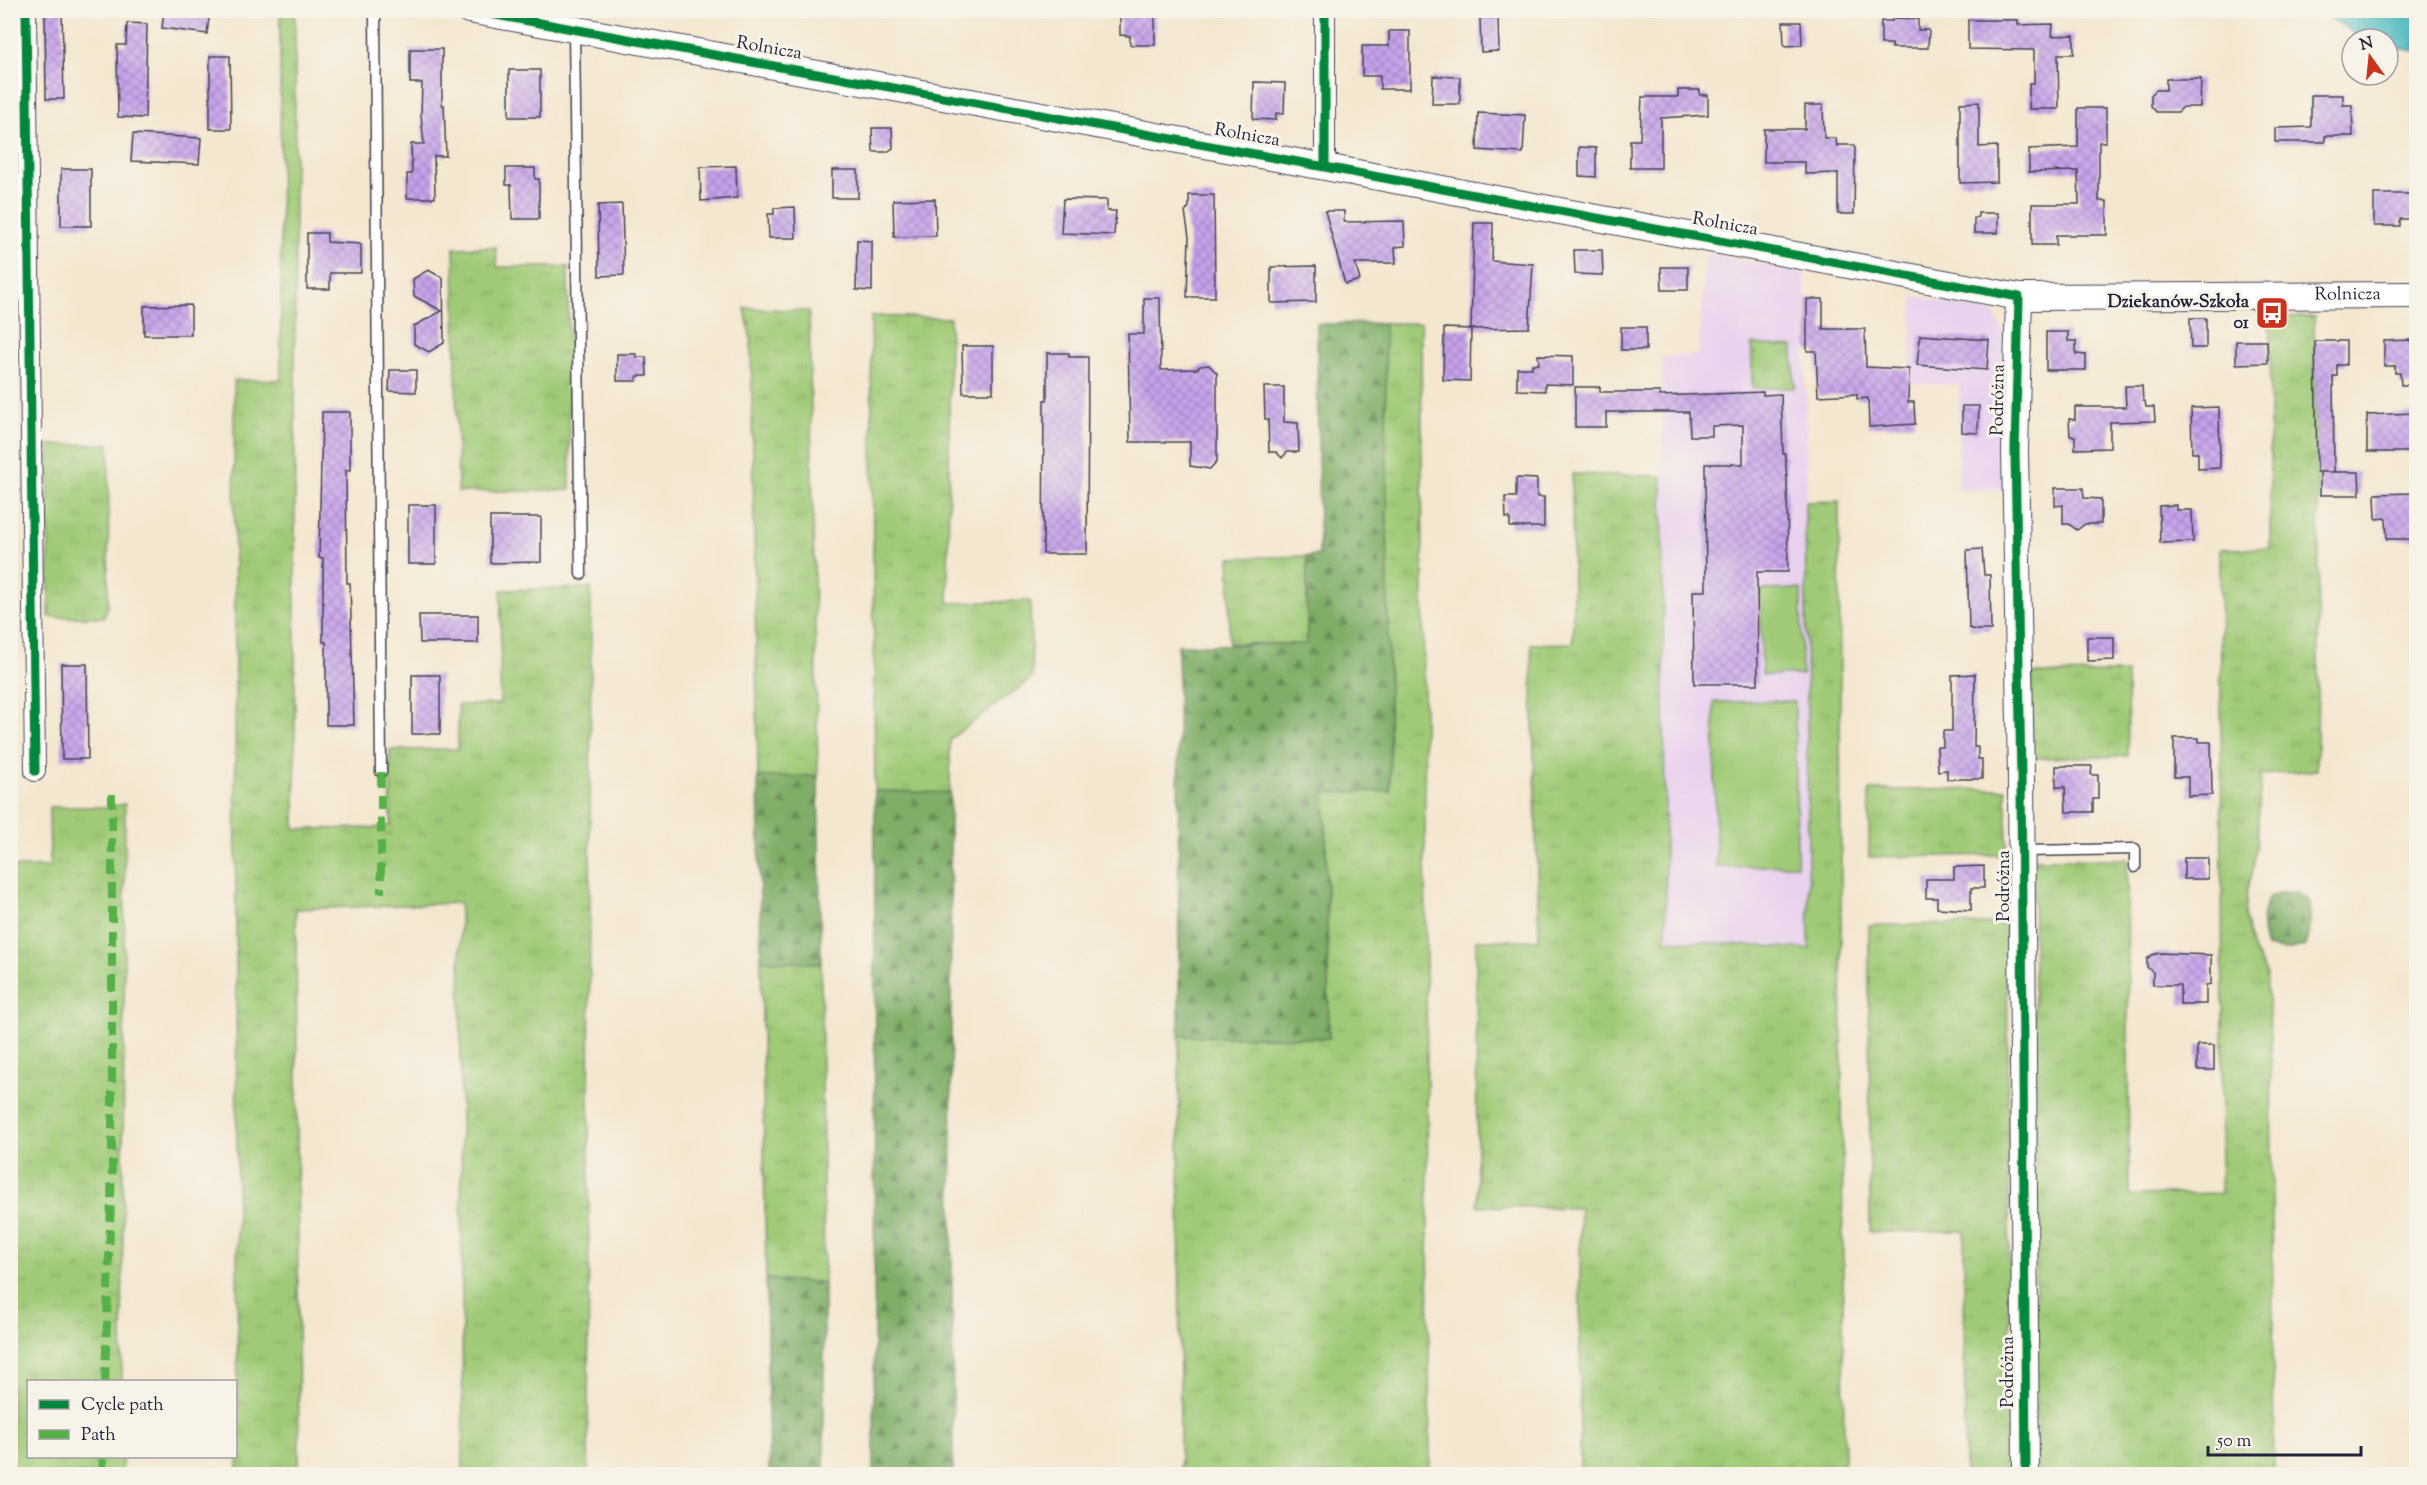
<svg xmlns="http://www.w3.org/2000/svg" width="2427" height="1485" font-family="'Sorts Mill Goudy',serif">
  <style>
    .built { fill: #e9d2ee }
    .grass { fill: url(#grass-tufts); stroke: #617659; stroke-width: 1.5 }
    .forest { fill: url(#forest-firs); stroke: #516852; stroke-width: 1.5 }
    .garden { fill: #a0ca77; stroke: #617659; stroke-width: 1.5 }
    .water { fill: #47b7be; stroke: #346c7c; stroke-width: 1.5 }
    .building { fill: url(#building-cross-hatch) }
    .lines { fill: none; stroke-linecap: round; stroke-linejoin: round }
    .service-casing { stroke: #424051; stroke-width: 13 }
    .minor-casing { stroke: #424051; stroke-width: 22 }
    .tertiary-casing { stroke: #424051; stroke-width: 28 }
    .service { stroke: #fff; stroke-width: 10 }
    .minor { stroke: #fff; stroke-width: 20 }
    .tertiary { stroke: #fff; stroke-width: 26 }
    .quiet { stroke: #55b146; stroke-width: 8; stroke-dasharray: 15 8; stroke-linecap: butt }
    .cycleway-casing { stroke: #f7f3e8; stroke-width: 13 }
    .cycleway { stroke: #00873e; stroke-width: 9 }
    .labels { text-anchor: middle; dominant-baseline: central; stroke-width: 6; stroke-linejoin: round; paint-order: stroke }
    .street-label { font-size: 18px; fill: #22223b; stroke: #f7f3e8 }
    .poi-label { font-size: 18px; font-weight: bold; fill: #22223b; stroke: #f7f3e8; text-anchor: end }
  </style>
  <defs>
    <pattern id="grass-tufts" width="24" height="20" patternUnits="userSpaceOnUse" patternTransform="scale(1.5)"><rect width="24" height="20" fill="#a0ca77"/><path d="M3 7l-1-3M5 7V3M7 7l1-3M15 17l-1-3M17 17v-4M19 17l1-3" fill="none" stroke="#8aad68"/></pattern>
    <pattern id="forest-firs" width="22" height="20" patternUnits="userSpaceOnUse" patternTransform="scale(1.5)"><rect width="22" height="20" fill="#80ae68"/><path d="M5 1l3.5 6h-7zM16 11l3.5 6h-7z" fill="#688d57"/></pattern>
    <pattern id="building-cross-hatch" width="8" height="8" patternUnits="userSpaceOnUse" patternTransform="scale(1.5)"><rect width="8" height="8" fill="#c7a3ec"/><path d="M0 0l8 8M0 8l8-8" fill="none" stroke="#a184c0"/></pattern>
  </defs>
  <rect width="100%" height="100%" fill="#f7f3e8"/>
  <filter id="ink" filterUnits="userSpaceOnUse"><feTurbulence type="fractalNoise" baseFrequency=".0167" numOctaves="2"/><feDisplacementMap in="SourceGraphic" scale="12" xChannelSelector="R" yChannelSelector="G"/><feConvolveMatrix kernelMatrix="1 2 1 2 8 2 1 2 1" color-interpolation-filters="sRGB"/></filter>
  <filter id="wash" filterUnits="userSpaceOnUse"><feTurbulence type="fractalNoise" baseFrequency=".008" numOctaves="4" result="noise"/><feDisplacementMap in="SourceGraphic" scale="24" xChannelSelector="R" yChannelSelector="G"/><feGaussianBlur stdDeviation="1.35" result="paint"/><feColorMatrix in="noise" values="0 0 0 0 0 0 0 0 0 0 0 0 0 0 0 0 0 1.4 0 .05"/><feComposite in="paint" operator="in"/></filter>
  <g filter="url(#wash)">
    <rect width="100%" height="100%" fill="#f4e7d0"/>
    <path class="built" d="M 1706,253 L 1805,274 L 1809,949 L 1666,940 L 1662,356 L 1698,355 Z
      M 1913,296 L 1992,312 L 2003,329 L 2005,489 L 1959,490 L 1959,385 L 1910,383 Z"/>
    <path class="grass" d="M 280,11 L 295,11 L 295,829 L 373,828 L 391,825 L 390,750 L 458,749 L 458,705 L 500,704 L 501,590 L 591,588 L 588,1474 L 463,1474 L 460,903 L 296,909 L 299,1474 L 238,1474 L 234,380 L 281,380 Z
      M 496,247 L 497,267 L 568,267 L 570,490 L 458,492 L 454,248 Z
      M 745,308 L 809,311 L 818,776 L 758,777 L 751,340 Z
      M 871,316 L 950,318 L 948,603 L 1030,601 L 1032,678 L 950,739 L 950,793 L 875,791 Z
      M 2270,316 L 2314,317 L 2319,546 L 2317,770 L 2261,775 L 2257,840 L 2253,872 L 2247,888 L 2245,917 L 2252,947 L 2266,974 L 2271,1039 L 2274,1474 L 2037,1474 L 2033,859 L 2127,859 L 2129,1195 L 2220,1193 L 2223,1039 L 2220,549 L 2270,548 Z
      M 1385,323 L 1421,323 L 1430,1474 L 1180,1474 L 1179,1036 L 1329,1038 L 1325,792 L 1390,791 Z
      M 1752,344 L 1793,347 L 1795,388 L 1752,388 Z
      M 109,444 L 108,606 L 104,617 L 49,617 L 48,445 Z
      M 1572,474 L 1662,476 L 1666,940 L 1809,949 L 1805,502 L 1839,501 L 1844,1474 L 1580,1474 L 1580,1208 L 1477,1206 L 1476,940 L 1539,940 L 1531,644 L 1573,643 Z
      M 1307,556 L 1307,644 L 1229,643 L 1230,558 Z
      M 2127,673 L 2128,756 L 2032,758 L 2032,674 Z
      M 2006,789 L 2007,855 L 1869,857 L 1869,790 Z
      M 125,804 L 122,1381 L 28,1382 L 28,1456 L 122,1457 L 122,1474 L 11,1474 L 11,867 L 50,867 L 49,807 L 106,807 Z
      M 2007,924 L 2011,1474 L 1965,1474 L 1964,1231 L 1870,1232 L 1869,925 Z
      M 761,960 L 821,964 L 824,1283 L 766,1279 Z"/>
    <path class="forest" d="M 1385,323 L 1390,791 L 1325,793 L 1329,1038 L 1179,1036 L 1178,645 L 1307,644 L 1307,556 L 1319,555 L 1317,324 Z
      M 818,776 L 821,964 L 761,960 L 758,777 Z
      M 875,791 L 950,793 L 953,1474 L 874,1474 Z
      M 2283,892 L 2297,893 L 2310,902 L 2310,929 L 2305,946 L 2285,950 L 2266,947 C 2260,929 2260,914 2269,897 Z
      M 766,1279 L 824,1283 L 824,1474 L 769,1474 Z"/>
    <path class="garden" d="M 1801,589 L 1802,675 L 1762,675 L 1760,590 Z
      M 1795,701 L 1797,865 L 1716,867 L 1714,702 Z"/>
    <path class="water" d="M 2318,11 L 2416,11 L 2416,52 L 2388,44 L 2388,39 L 2360,38 Z"/>
    <g id="blocks">
      <path class="building" d="M 45,10 L 62,10 L 64,99 L 46,99 Z
        M 164,10 L 210,10 L 207,34 L 162,28 Z
        M 1120,10 L 1155,10 L 1155,45 L 1130,45 L 1130,36 L 1120,35 Z
        M 1480,18 L 1498,18 L 1499,51 L 1481,52 Z
        M 1893,18 L 1918,19 L 1918,30 L 1929,30 L 1928,48 L 1892,48 L 1892,44 L 1881,44 L 1881,21 L 1892,21 Z
        M 1968,20 L 2018,20 L 2018,25 L 2053,24 L 2052,36 L 2074,35 L 2074,54 L 2058,54 L 2059,109 L 2029,109 L 2029,83 L 2034,83 L 2034,50 L 1968,49 Z
        M 1783,22 L 1801,22 L 1802,45 L 1784,46 Z
        M 127,23 L 147,24 L 145,118 L 118,117 L 117,45 L 126,45 Z
        M 1389,31 L 1410,31 L 1410,89 L 1380,89 L 1380,76 L 1362,76 L 1362,46 L 1389,46 Z
        M 410,49 L 442,49 L 442,105 L 444,105 L 446,156 L 434,156 L 435,198 L 407,198 L 407,174 L 412,174 L 411,144 L 424,144 L 421,115 L 422,83 L 410,83 Z
        M 210,56 L 230,56 L 231,129 L 210,129 Z
        M 509,70 L 540,70 L 540,117 L 509,117 Z
        M 1433,76 L 1460,77 L 1460,104 L 1432,104 Z
        M 2166,79 L 2201,79 L 2200,107 L 2183,107 L 2178,112 L 2156,112 L 2151,106 L 2151,95 L 2156,90 L 2166,90 Z
        M 1254,82 L 1285,83 L 1284,114 L 1276,113 L 1276,120 L 1253,119 Z
        M 1678,90 L 1700,90 L 1700,95 L 1708,95 L 1708,115 L 1661,118 L 1661,168 L 1630,168 L 1630,140 L 1640,140 L 1642,97 L 1678,97 Z
        M 2311,95 L 2343,95 L 2343,105 L 2352,105 L 2353,136 L 2325,136 L 2325,142 L 2275,142 L 2275,128 L 2311,127 Z
        M 1979,102 L 1979,147 L 1997,146 L 1997,182 L 1960,183 L 1960,103 Z
        M 1805,105 L 1823,105 L 1824,138 L 1836,138 L 1837,148 L 1838,145 L 1853,145 L 1855,148 L 1854,214 L 1838,214 L 1838,173 L 1805,174 L 1805,162 L 1764,162 L 1764,129 L 1805,129 Z
        M 2078,108 L 2106,108 L 2106,142 L 2099,142 L 2099,201 L 2107,201 L 2107,235 L 2056,235 L 2056,245 L 2032,245 L 2032,204 L 2079,204 L 2078,171 L 2029,172 L 2029,149 L 2078,147 Z
        M 1478,113 L 1525,115 L 1523,153 L 1477,150 Z
        M 872,128 L 892,128 L 893,148 L 887,152 L 873,152 Z
        M 133,134 L 201,138 L 199,164 L 131,161 Z
        M 1579,147 L 1596,148 L 1596,177 L 1579,176 Z
        M 736,166 L 737,198 L 701,201 L 700,167 Z
        M 506,168 L 535,168 L 535,179 L 539,179 L 539,219 L 512,219 L 511,185 L 506,185 Z
        M 61,169 L 91,169 L 91,226 L 61,226 Z
        M 832,170 L 858,170 L 858,198 L 832,198 Z
        M 2374,194 L 2416,194 L 2416,219 L 2400,219 L 2400,226 L 2374,226 Z
        M 1189,195 L 1214,195 L 1215,297 L 1187,297 L 1189,237 L 1185,212 L 1189,207 Z
        M 935,199 L 936,236 L 894,237 L 893,200 Z
        M 1063,199 L 1107,200 L 1107,211 L 1116,211 L 1114,235 L 1061,233 Z
        M 622,204 L 624,275 L 599,276 L 598,205 Z
        M 795,207 L 796,238 L 769,238 L 768,214 L 774,214 L 774,208 Z
        M 1325,211 L 1344,211 L 1344,222 L 1404,221 L 1405,246 L 1395,247 L 1396,263 L 1355,263 L 1360,280 L 1345,284 Z
        M 1978,213 L 1998,213 L 1998,233 L 1974,233 L 1974,218 L 1978,217 Z
        M 1474,223 L 1493,223 L 1492,261 L 1533,264 L 1529,328 L 1471,329 Z
        M 307,233 L 327,233 L 327,242 L 361,244 L 361,273 L 330,273 L 330,289 L 307,289 Z
        M 857,240 L 872,241 L 872,291 L 856,290 Z
        M 1574,250 L 1602,250 L 1603,275 L 1575,274 Z
        M 1316,266 L 1316,302 L 1271,303 L 1271,267 Z
        M 1661,267 L 1688,267 L 1688,290 L 1662,290 Z
        M 428,270 L 443,278 L 444,343 L 429,352 L 414,344 L 414,326 L 442,311 L 414,296 L 413,279 Z
        M 1144,298 L 1160,298 L 1161,370 L 1197,369 L 1200,366 L 1209,365 L 1217,373 L 1217,461 L 1210,469 L 1190,466 L 1190,442 L 1130,442 L 1128,334 L 1144,334 Z
        M 1807,299 L 1823,299 L 1823,329 L 1865,329 L 1866,367 L 1909,369 L 1908,402 L 1914,402 L 1915,424 L 1869,427 L 1868,398 L 1857,399 L 1857,394 L 1818,396 L 1816,351 L 1807,351 Z
        M 191,305 L 191,335 L 144,335 L 144,306 Z
        M 2190,318 L 2206,318 L 2206,348 L 2191,348 Z
        M 1621,327 L 1646,327 L 1646,350 L 1621,350 Z
        M 1444,328 L 1471,329 L 1470,381 L 1443,380 Z
        M 2046,332 L 2068,332 L 2068,341 L 2076,341 L 2076,354 L 2086,355 L 2086,370 L 2046,370 Z
        M 1920,335 L 1989,340 L 1987,370 L 1917,365 Z
        M 2411,340 L 2411,344 L 2416,344 L 2416,385 L 2401,385 L 2400,373 L 2395,373 L 2395,366 L 2384,366 L 2384,341 Z
        M 2236,341 L 2267,341 L 2268,363 L 2236,364 Z
        M 2315,341 L 2346,341 L 2346,365 L 2337,365 L 2337,376 L 2333,376 L 2334,472 L 2317,472 Z
        M 962,346 L 993,346 L 993,393 L 963,393 Z
        M 1047,353 L 1069,353 L 1069,357 L 1088,357 L 1087,554 L 1043,554 L 1044,400 L 1047,400 Z
        M 617,354 L 636,354 L 636,357 L 646,357 L 647,376 L 637,376 L 637,381 L 617,381 Z
        M 1538,355 L 1573,356 L 1573,385 L 1545,384 L 1545,391 L 1517,390 L 1517,368 L 1532,368 L 1532,364 L 1539,364 Z
        M 390,370 L 416,370 L 416,392 L 389,391 Z
        M 2125,386 L 2142,386 L 2143,401 L 2145,401 L 2146,407 L 2154,407 L 2155,421 L 2110,422 L 2110,448 L 2075,449 L 2075,436 L 2070,436 L 2069,419 L 2075,420 L 2075,407 L 2126,407 Z
        M 1264,387 L 1284,387 L 1284,422 L 1298,423 L 1299,452 L 1287,452 L 1282,458 L 1276,452 L 1269,452 L 1268,419 L 1265,419 Z
        M 1575,387 L 1600,387 L 1600,392 L 1660,392 L 1660,396 L 1763,392 L 1763,395 L 1781,394 L 1783,454 L 1785,454 L 1787,480 L 1788,572 L 1757,572 L 1758,684 L 1694,684 L 1693,591 L 1706,591 L 1705,464 L 1743,464 L 1743,425 L 1712,426 L 1712,436 L 1690,436 L 1689,412 L 1606,412 L 1606,427 L 1575,427 Z
        M 1962,406 L 1979,406 L 1978,433 L 1962,432 Z
        M 2219,407 L 2220,468 L 2198,469 L 2198,453 L 2192,453 L 2191,408 Z
        M 322,412 L 350,412 L 350,470 L 346,470 L 347,583 L 350,583 L 354,725 L 326,725 L 326,642 L 323,642 L 323,558 L 319,558 Z
        M 2414,413 L 2415,452 L 2367,452 L 2367,415 Z
        M 2320,472 L 2359,472 L 2360,495 L 2320,495 Z
        M 1516,478 L 1537,479 L 1537,497 L 1544,497 L 1544,527 L 1510,527 L 1510,518 L 1506,518 L 1505,497 L 1516,497 Z
        M 2055,488 L 2083,488 L 2084,498 L 2101,499 L 2101,524 L 2085,524 L 2077,530 L 2069,524 L 2063,524 L 2063,505 L 2055,506 Z
        M 2416,493 L 2416,539 L 2387,539 L 2386,518 L 2376,519 L 2375,494 Z
        M 408,505 L 436,505 L 436,564 L 408,564 Z
        M 2176,505 L 2176,510 L 2192,510 L 2193,542 L 2160,543 L 2159,506 Z
        M 490,517 L 541,517 L 541,562 L 490,563 Z
        M 1982,549 L 1984,575 L 1990,575 L 1991,630 L 1975,630 L 1969,628 L 1967,550 Z
        M 419,615 L 478,615 L 478,643 L 420,643 Z
        M 2087,637 L 2114,637 L 2114,660 L 2087,661 Z
        M 61,664 L 87,664 L 88,759 L 62,759 Z
        M 1975,674 L 1974,747 L 1978,747 L 1978,759 L 1982,759 L 1982,779 L 1947,779 L 1947,770 L 1938,771 L 1937,747 L 1943,747 L 1943,731 L 1952,731 L 1952,675 Z
        M 412,675 L 440,675 L 440,734 L 412,734 Z
        M 2174,738 L 2199,738 L 2199,742 L 2211,742 L 2212,795 L 2188,796 L 2188,777 L 2174,777 Z
        M 2056,766 L 2092,766 L 2091,775 L 2098,775 L 2098,799 L 2093,799 L 2093,812 L 2066,812 L 2065,787 L 2056,787 Z
        M 2184,858 L 2208,858 L 2208,879 L 2184,879 Z
        M 1984,866 L 1984,888 L 1971,888 L 1971,910 L 1937,908 L 1937,898 L 1926,898 L 1926,879 L 1954,879 L 1954,867 Z
        M 2160,953 L 2211,955 L 2211,984 L 2206,985 L 2206,1004 L 2180,1004 L 2180,985 L 2153,985 L 2153,972 L 2147,967 L 2147,959 L 2152,955 Z
        M 2197,1045 L 2214,1045 L 2214,1070 L 2197,1070 Z"/>
    </g>
  </g>
  <g filter="url(#ink)">
    <use href="#blocks" fill-opacity="0" stroke="#424051" stroke-width="1.5"/>
    <g class="lines">
      <g class="service-casing">
        <path id="service" d="M 375,10 L 381,772
          M 574,30 L 581,574
          M 2022,851 L 2135,849 L 2135,867"/>
      </g>
      <g class="minor-casing">
        <path id="minor" d="M 26,10 L 35,771
          M 1325,167 L 1325,10"/>
      </g>
      <g class="tertiary-casing">
        <g id="tertiary">
          <path id="s1" d="M 469,10 L 1325,167 L 2019,297 L 2416,295"/>
          <path d="M 2019,297 L 2015,451 L 2021,777 L 2026,1474"/>
        </g>
      </g>
      <use href="#service" class="service"/>
      <use href="#minor" class="minor"/>
      <use href="#tertiary" class="tertiary"/>
      <path class="quiet" d="M 381,772 L 381,893
        M 105,1382 L 112,1167 L 112,794
        M 102,1474 L 103,1456"/>
      <g class="cycleway-casing">
        <path id="cycleway" d="M 26,10 L 35,771
          M 469,10 L 1325,167 L 2019,297 L 2015,451 L 2021,777 L 2026,1474
          M 1325,167 L 1325,10"/>
      </g>
      <use href="#cycleway" class="cycleway"/>
    </g>
  </g>
  <defs>
    <g id="bus-square" transform="scale(1.725)"><rect x="-9" y="-9" width="18" height="18" rx="4" fill="#c8321e" stroke="#f7f3e8"/><path d="M-5-6H5V4H4V6H2V4H-2V6H-4V4H-5ZM-3.5-4V0h7V-4ZM-3.5 1.2v1.5H-2V1.2ZM2 1.2v1.5H3.5V1.2Z" fill="#fff"/></g>
  </defs>
  <g fill-rule="evenodd">
    <use href="#bus-square" x="2272" y="313"/>
  </g>
  <g class="labels">
    <g class="street-label">
      <text transform="translate(769 49) rotate(10)">Rolnicza</text>
      <text transform="translate(1247 136) rotate(10)">Rolnicza</text>
      <text transform="translate(1725 225) rotate(10)">Rolnicza</text>
      <text stroke="none"><textPath href="#s1" startOffset="1905">Rolnicza</textPath></text>
      <text transform="translate(1999 400) rotate(-89)">Podróżna</text>
      <text transform="translate(2005 886) rotate(-90)">Podróżna</text>
      <text transform="translate(2009 1372) rotate(-90)">Podróżna</text>
    </g>
    <g class="poi-label">
      <text x="2249" y="303">Dziekanów-Szkoła<tspan x="2249" dy="21">01</tspan></text>
    </g>
  </g>
  <rect width="2427" height="1485" fill="none" stroke="#f7f3e8" stroke-width="36"/>
  <rect x="27" y="1380" width="210" height="78" fill="#f7f3e8" stroke="#a29fa3" stroke-width="1.5"/>
  <rect x="39" y="1400" width="30" height="9" fill="#00873e" stroke="#a29fa3" stroke-width="1.5"/>
  <text x="81" y="1410" font-size="18" fill="#22223b">Cycle path</text>
  <rect x="39" y="1430" width="30" height="9" fill="#55b146" stroke="#a29fa3" stroke-width="1.5"/>
  <text x="81" y="1440" font-size="18" fill="#22223b">Path</text>
  <g transform="translate(2370 57) rotate(345)"><circle r="28" fill="#f7f3e8" stroke="#a29fa3" stroke-width="1.5"/>
  <path d="M0-4.5L10 22L0 15L-10 22Z" fill="#c8321e"/>
  <text y="-9" font-size="16" font-weight="bold" text-anchor="middle" fill="#22223b">N</text>
  </g>
  <path d="M2208 1446v9h153v-9" fill="none" stroke="#22223b" stroke-width="3"/>
  <text x="2217" y="1446" font-size="18" fill="#22223b" stroke="#f7f3e8" stroke-width="4.5" paint-order="stroke">50 m</text>
</svg>
